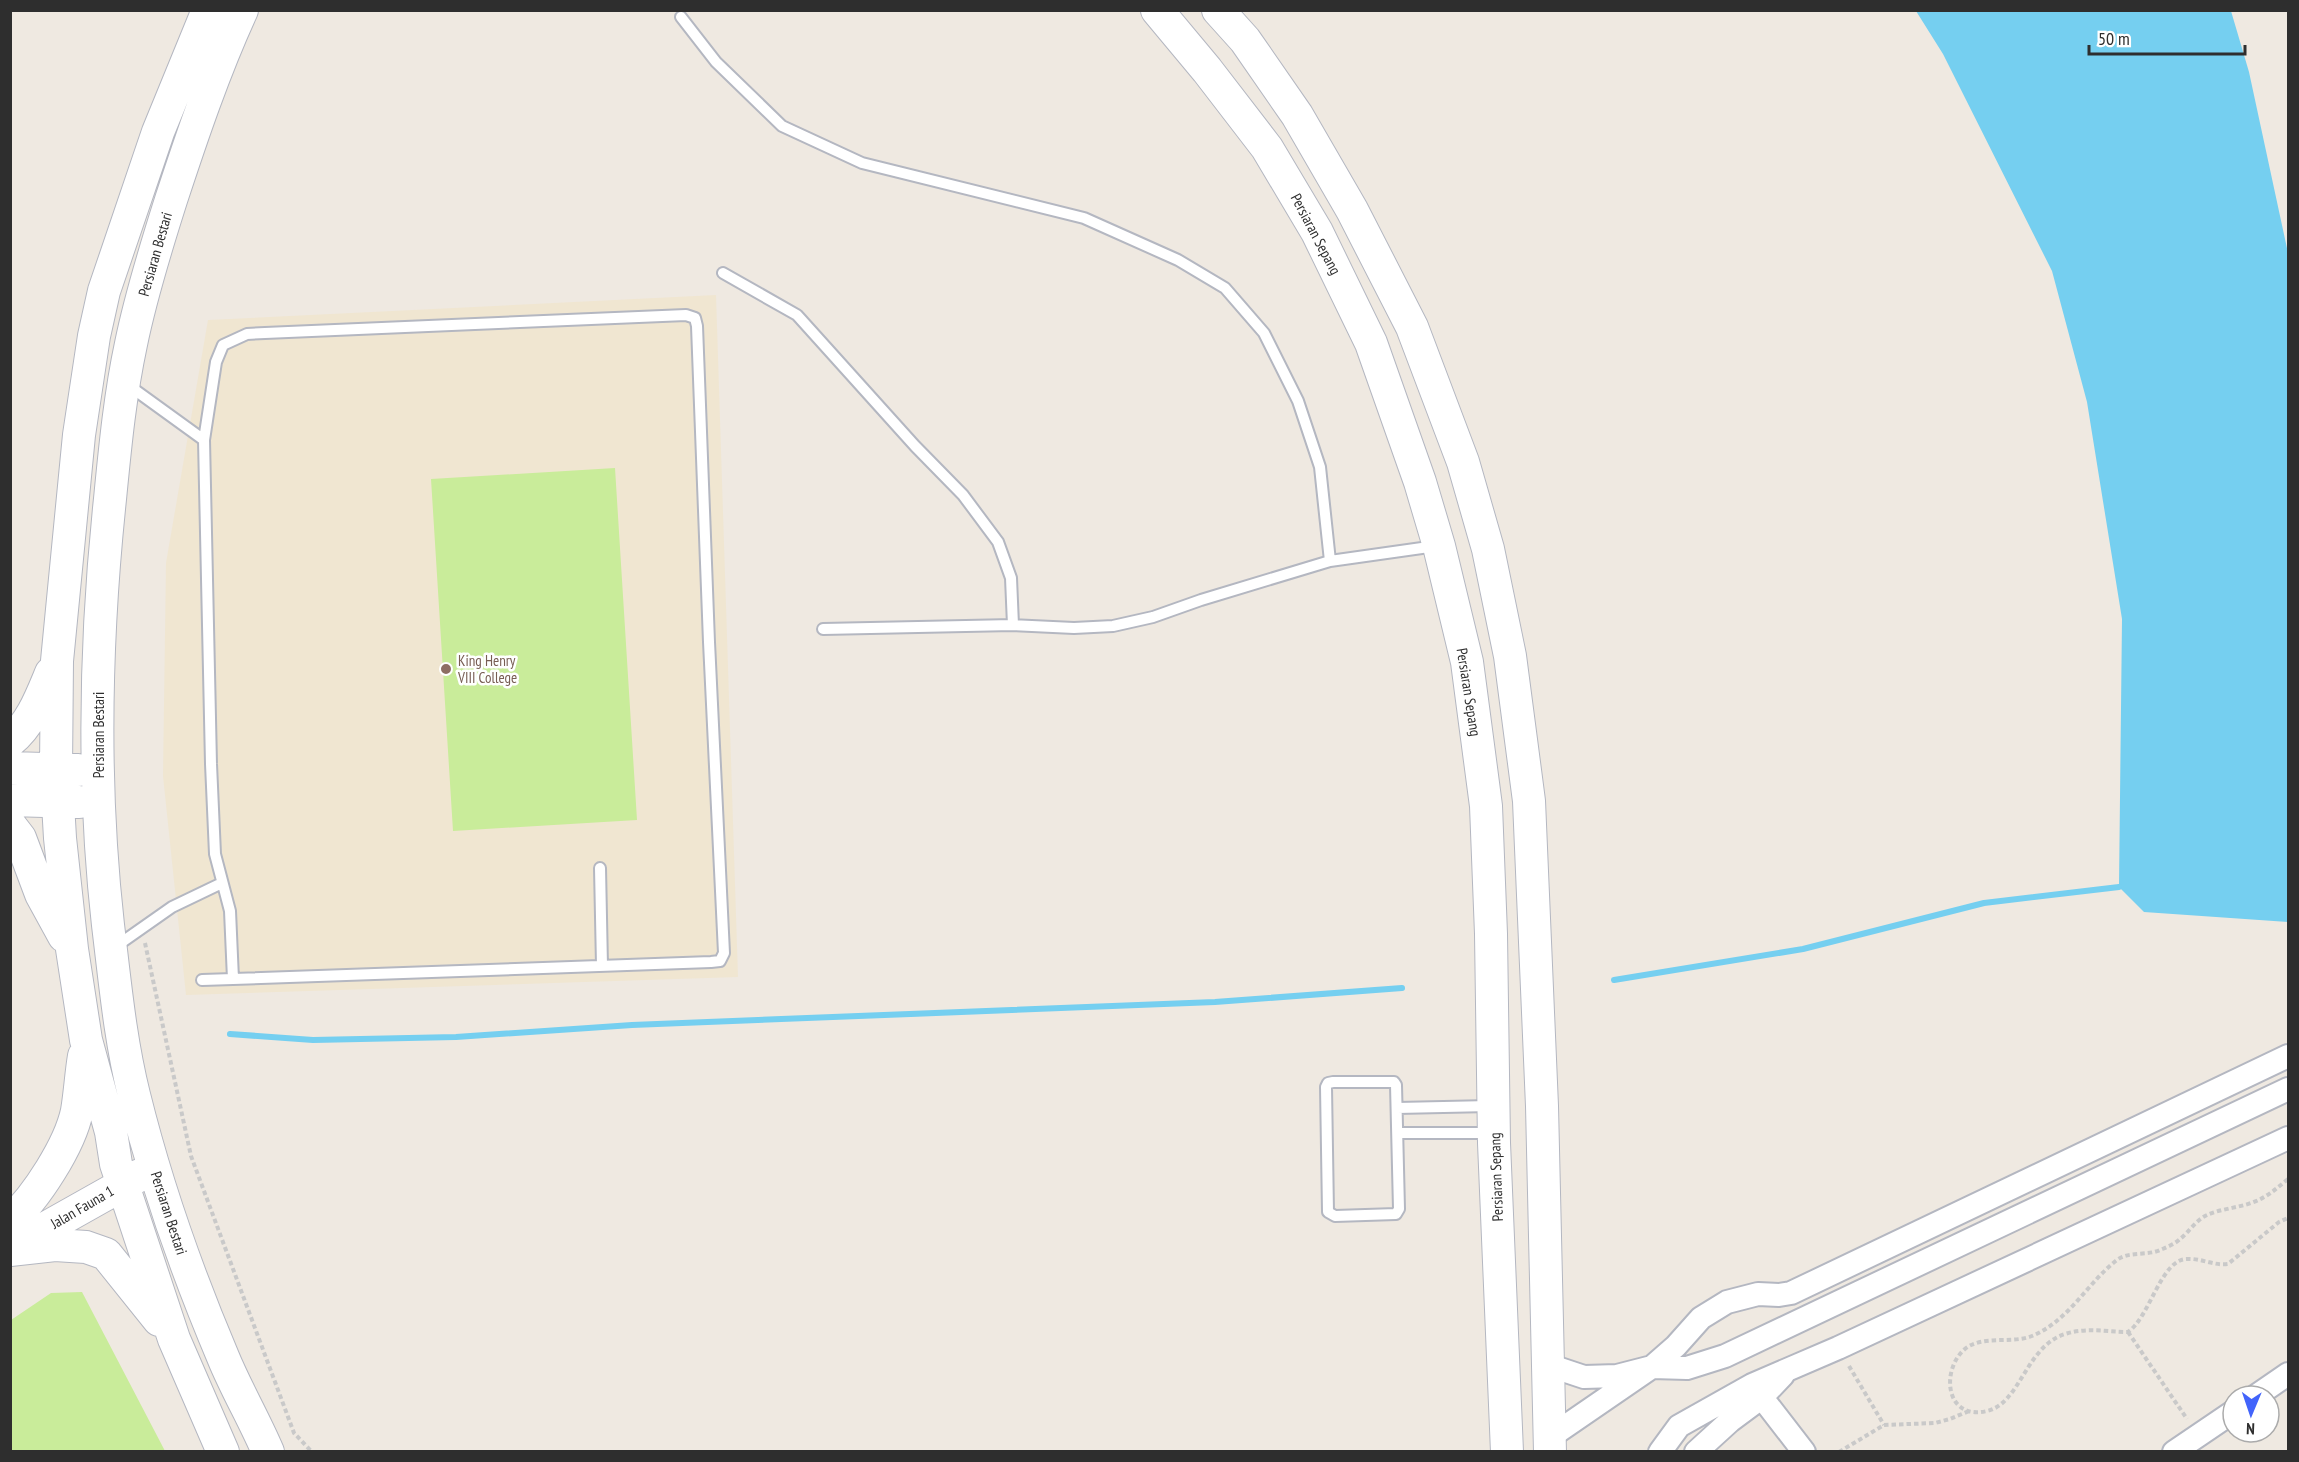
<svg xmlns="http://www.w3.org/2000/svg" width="2299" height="1462" font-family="'PT Sans Narrow',sans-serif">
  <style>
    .education { fill: #f0e6d1 }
    .pitch { fill: #c9ec9a }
    .water { fill: #75cff0 }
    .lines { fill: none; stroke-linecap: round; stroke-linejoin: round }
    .stream { stroke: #75cff0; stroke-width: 6 }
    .lane-casing { stroke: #b4b7c1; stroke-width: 14 }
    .street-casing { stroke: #b4b7c1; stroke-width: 26 }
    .secondary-casing { stroke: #b4b7c1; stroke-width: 34 }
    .path { stroke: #c9c9c9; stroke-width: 4; stroke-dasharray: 4.5 3; stroke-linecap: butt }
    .lane { stroke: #fff; stroke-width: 10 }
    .street { stroke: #fff; stroke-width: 22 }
    .secondary { stroke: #fff; stroke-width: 32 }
    .education-dot { fill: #8d6e63; stroke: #fff; stroke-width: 2 }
    .labels { text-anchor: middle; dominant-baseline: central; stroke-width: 5; stroke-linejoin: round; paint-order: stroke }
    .street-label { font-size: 15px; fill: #2e2e2e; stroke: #fff }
    .education-label { font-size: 15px; fill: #785e54; stroke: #fff; text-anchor: start }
  </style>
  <rect width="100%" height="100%" fill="#efe9e1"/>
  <path class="education" d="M 716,295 L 738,977 L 186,995 L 163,776 L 166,563 L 208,320 Z"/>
  <path class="pitch" d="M 615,468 L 637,820 L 453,831 L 431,479 Z
    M 82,1292 L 165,1451 L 11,1451 L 11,1320 L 51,1293 Z"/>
  <path class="water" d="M 1916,11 L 2231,11 L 2249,72 L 2288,253 L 2288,922 L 2144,912 L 2119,887 L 2122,619 L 2087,402 L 2052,271 L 1943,54 Z"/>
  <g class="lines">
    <path class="stream" d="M 1614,980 L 1803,949 L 1984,903 L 2119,887
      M 230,1034 L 313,1040 L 456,1037 L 632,1025 L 1215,1002 L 1402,988"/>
    <g class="lane-casing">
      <path id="lane" d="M 681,17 L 716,62 L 782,126 L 862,163 L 1084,218 L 1178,260 L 1225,288 L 1264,333 L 1298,401 L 1320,467 L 1330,561
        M 723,273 L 797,315 L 915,446 L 963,495 L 998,542 L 1011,578 L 1013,625
        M 128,385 L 204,440
        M 823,629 L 1013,625 L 1074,628 L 1113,626 L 1153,617 L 1201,600 L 1330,561 L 1436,546
        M 600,868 L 602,966
        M 115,947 L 172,907 L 222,883
        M 202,980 L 233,979 L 711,962 L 720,961 L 724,953 L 709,642 L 697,326 L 695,318 L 686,315 L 265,333 L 247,334 L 223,345 L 216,362 L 204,440 L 211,764 L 215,854 L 230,911 L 233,979
        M 1333,1082 L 1394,1082 L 1396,1085 L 1399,1209 L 1396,1214 L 1335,1216 L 1328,1212 L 1326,1087 L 1328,1083 Z
        M 1397,1108 L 1490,1106
        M 1398,1133 L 1490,1133"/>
    </g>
    <g class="street-casing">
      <path id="street" d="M 1548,1365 L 1584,1377 L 1617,1376 L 1652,1367 L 1676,1346 L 1701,1318 L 1727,1302 L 1758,1294 L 1779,1295 L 1791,1293 L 2288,1056
        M 1753,1386 L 1804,1452
        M 2256,1396 L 2288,1374
        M 1550,1437 L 1652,1367 L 1687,1368 L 1725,1356 L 2288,1089
        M 1660,1452 L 1679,1426 L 1752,1385 L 1838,1348 L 2288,1138
        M 1696,1452 L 1730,1421 L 1761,1398 L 1783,1375
        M 2174,1452 L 2233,1412"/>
    </g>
    <g class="secondary-casing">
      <path id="secondary" d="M 208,10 L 158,132 L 104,291 L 94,336 L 79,435 L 57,661 L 56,769 L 60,838 L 72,949 L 86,1040 L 111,1132 L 116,1164 L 174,1339 L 223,1452
        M 242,10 C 214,71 192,136 171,200 C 156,247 141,295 131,344 C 120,395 115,448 110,499 C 95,641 92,783 108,925 C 115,982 120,1039 134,1095 C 156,1184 187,1272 223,1357 C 236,1389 254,1419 268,1452
        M 1157,10 L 1207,70 L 1267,148 L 1317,232 L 1371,343 L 1420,482 L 1439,546 L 1467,662 L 1486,806 L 1491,934 L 1494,1143 L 1507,1452
        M 1218,10 L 1245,40 L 1297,115 L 1352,210 L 1412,327 L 1463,462 L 1488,549 L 1510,656 L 1529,801 L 1542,1106 L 1550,1452
        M 10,741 C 31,724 41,697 51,673
        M 10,768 L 78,770
        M 10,800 L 79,802
        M 10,825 L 20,838 L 41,894 L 64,936
        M 10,1221 C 36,1198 70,1145 77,1111 C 80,1093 81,1074 84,1056
        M 19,1243 L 140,1175
        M 10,1250 L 55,1245 L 86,1247 L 106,1254 L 159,1320"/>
    </g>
    <path class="path" d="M 145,943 L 191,1156 L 294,1433 L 312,1452
      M 2288,1179 C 2276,1189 2266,1198 2251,1203 C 2237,1208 2220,1209 2207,1215 C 2196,1220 2189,1232 2180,1239 C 2175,1244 2167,1247 2160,1250 C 2147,1256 2129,1251 2117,1260 C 2088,1282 2069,1321 2032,1336 C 2012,1344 1984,1335 1966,1348 C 1940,1369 1945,1421 1987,1411 C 2020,1404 2026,1346 2065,1334 C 2087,1327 2106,1332 2128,1332 C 2150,1317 2161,1259 2187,1259 C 2201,1258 2214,1266 2228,1264 L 2279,1222 L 2288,1218
      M 2128,1332 L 2187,1419
      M 1849,1366 L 1884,1425
      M 1839,1452 L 1884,1425 L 1935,1423 L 1950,1419 L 1969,1411"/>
    <use href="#lane" class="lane"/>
    <use href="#street" class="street"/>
    <use href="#secondary" class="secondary"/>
  </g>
  <circle class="education-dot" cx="446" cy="669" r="6"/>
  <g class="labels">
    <g class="street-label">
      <text transform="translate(1316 234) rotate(62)">Persiaran Sepang</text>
      <text transform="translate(155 254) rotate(-74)">Persiaran Bestari</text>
      <text transform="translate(1469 692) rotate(81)">Persiaran Sepang</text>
      <text transform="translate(98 735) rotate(-90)">Persiaran Bestari</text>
      <text transform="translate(1496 1177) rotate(-92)">Persiaran Sepang</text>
      <text transform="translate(82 1207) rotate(-30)">Jalan Fauna 1</text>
      <text transform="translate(169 1213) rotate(72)">Persiaran Bestari</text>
    </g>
    <g class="education-label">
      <text x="458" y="660">King Henry<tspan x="458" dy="17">VIII College</tspan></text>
    </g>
  </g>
  <rect width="2299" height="1462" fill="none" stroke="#2e2e2e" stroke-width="24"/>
  <g transform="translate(2251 1414) rotate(182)"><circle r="28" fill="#ffffff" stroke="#ababab" stroke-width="1.5"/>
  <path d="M0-4.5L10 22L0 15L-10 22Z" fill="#4264fb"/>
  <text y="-9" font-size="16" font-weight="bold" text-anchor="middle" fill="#2e2e2e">N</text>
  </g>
  <path d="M2089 45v9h156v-9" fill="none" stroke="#2e2e2e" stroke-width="3"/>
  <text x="2098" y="45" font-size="18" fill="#2e2e2e" stroke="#ffffff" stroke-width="4.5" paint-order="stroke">50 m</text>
</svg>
